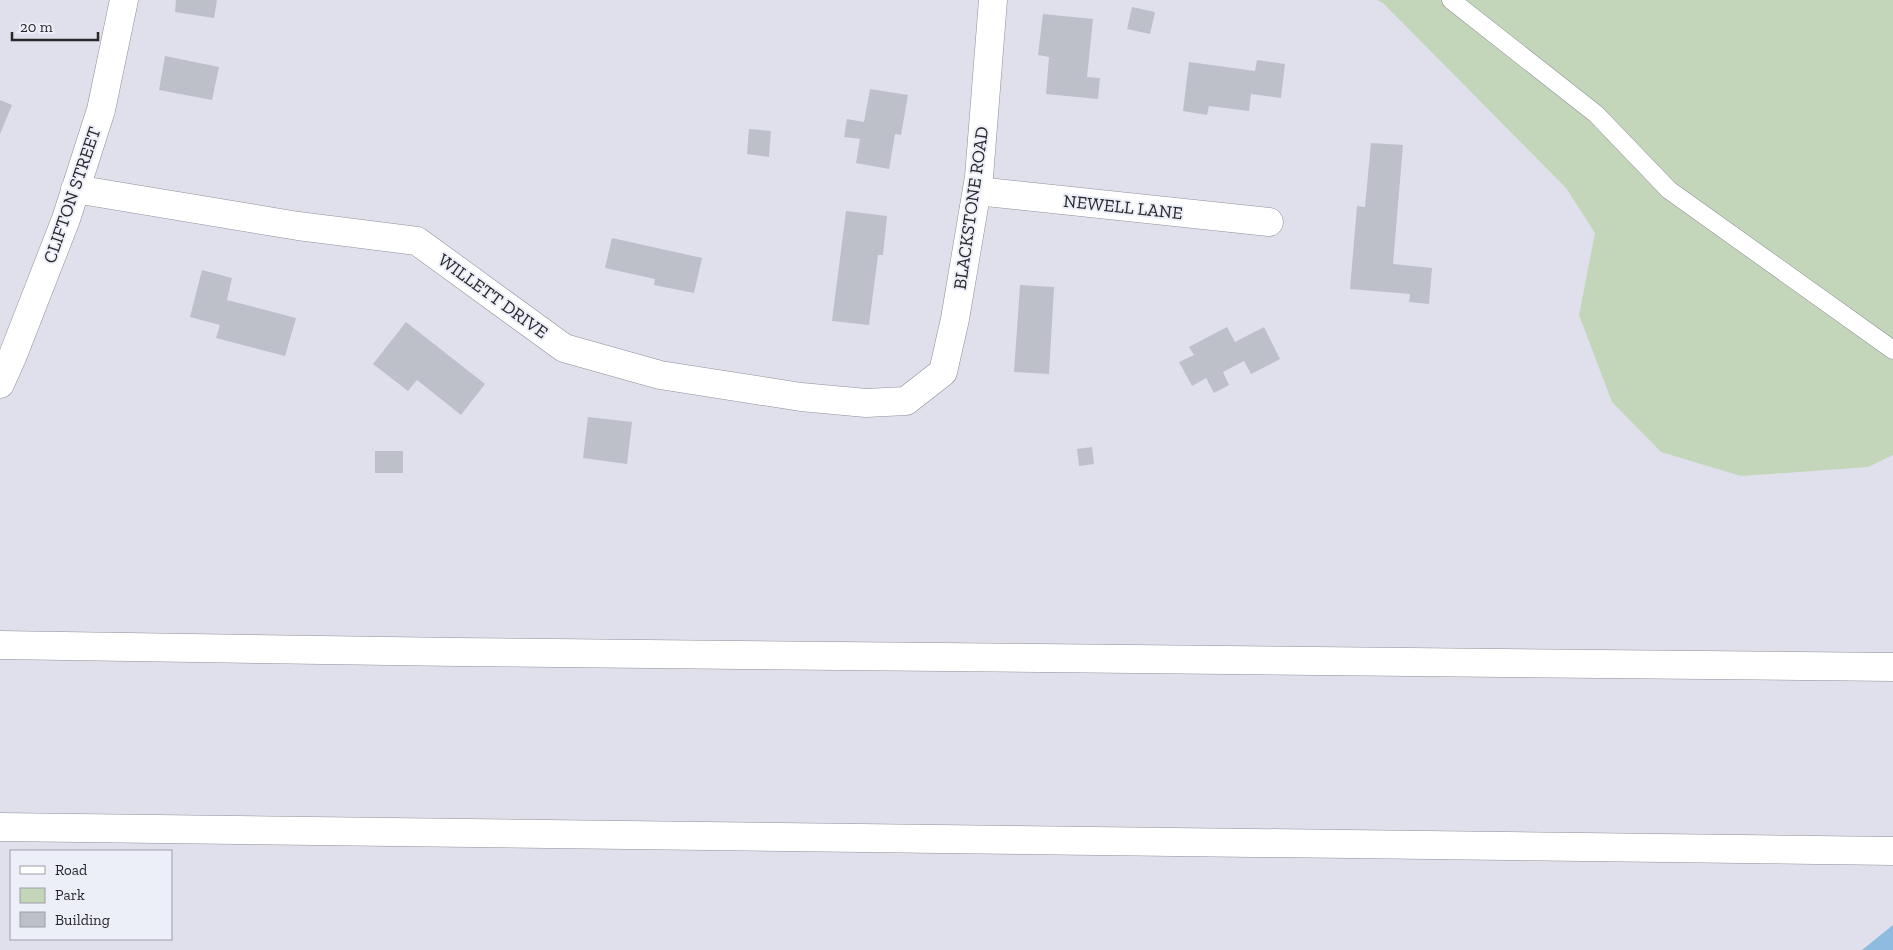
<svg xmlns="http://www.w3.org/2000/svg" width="1893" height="950" font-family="'Zilla Slab',serif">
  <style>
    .green { fill: #c4d6b9 }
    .water { fill: #90bbe0 }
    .building { fill: #bdbfc9 }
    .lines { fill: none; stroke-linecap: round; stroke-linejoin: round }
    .service-casing { stroke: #8e909a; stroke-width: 19 }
    .minor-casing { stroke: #8e909a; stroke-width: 29 }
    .motorway-casing { stroke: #8e909a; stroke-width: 29 }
    .service { stroke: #fff; stroke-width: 18 }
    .minor { stroke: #fff; stroke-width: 28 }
    .motorway { stroke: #fff; stroke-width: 28 }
    .labels { text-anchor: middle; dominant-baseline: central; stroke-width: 4; stroke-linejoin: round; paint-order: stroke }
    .street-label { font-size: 18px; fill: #27272b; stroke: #eceef8 }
  </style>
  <rect width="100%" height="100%" fill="#dfe0eb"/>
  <path class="green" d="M 1377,0 L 1893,0 L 1893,455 L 1868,467 L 1741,476 L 1661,452 L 1612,402 L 1579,315 L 1595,233 L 1566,188 L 1383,3 Z"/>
  <path class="water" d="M 1893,925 L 1893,950 L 1862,950 Z"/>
  <path class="building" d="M 176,0 L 217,0 L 214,18 L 175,12 Z
    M 1132,7 L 1155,12 L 1150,34 L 1127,29 Z
    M 1043,14 L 1093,19 L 1087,77 L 1100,78 L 1098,99 L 1046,94 L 1049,57 L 1038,55 Z
    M 165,56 L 219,67 L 212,100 L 159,90 Z
    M 1257,60 L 1285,64 L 1281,98 L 1251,94 L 1249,111 L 1209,106 L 1207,115 L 1183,111 L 1189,62 L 1255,71 Z
    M 870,89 L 908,95 L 901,135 L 895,134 L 889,169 L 856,163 L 860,139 L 844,137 L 847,119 L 864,122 Z
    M 0,100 L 12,105 L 0,134 Z
    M 749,129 L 771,131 L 769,157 L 747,154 Z
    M 1371,143 L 1403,145 L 1393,264 L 1432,268 L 1429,304 L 1409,302 L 1410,294 L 1350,289 L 1357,206 L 1365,207 Z
    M 846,211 L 887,216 L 883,255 L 878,255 L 869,325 L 832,321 Z
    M 612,238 L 702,258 L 694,293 L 654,285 L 655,279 L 605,268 Z
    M 202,270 L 232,278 L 227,300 L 296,318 L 285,356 L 216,338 L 220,325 L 190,317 Z
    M 1020,285 L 1054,287 L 1049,374 L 1014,372 Z
    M 406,322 L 485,384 L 461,415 L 417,380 L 408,391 L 373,364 Z
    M 1227,327 L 1235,342 L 1264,327 L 1280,359 L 1251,374 L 1244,361 L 1223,372 L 1229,385 L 1214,393 L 1206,378 L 1192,386 L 1179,362 L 1194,355 L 1189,347 Z
    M 588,417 L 632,422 L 627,464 L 583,458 Z
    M 1092,447 L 1094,464 L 1079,466 L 1077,449 Z
    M 375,451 L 403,451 L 403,473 L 375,473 Z"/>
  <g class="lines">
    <g class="service-casing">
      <path id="service" d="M 1451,0 L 1596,114 L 1669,190 L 1893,350"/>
    </g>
    <g class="minor-casing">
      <path id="minor" d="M 75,189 L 298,226 L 417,241 L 564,348 L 660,375 L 801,397 L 866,403 L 906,401 L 943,372 L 955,319 L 979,177 L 993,0
        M 977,191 L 1269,222
        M 0,384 L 13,355 L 66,219 L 101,110 L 124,0"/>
    </g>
    <g class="motorway-casing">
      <path id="motorway" d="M 0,645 L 456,652 L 1893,667
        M 0,827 L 1893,851"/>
    </g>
    <use href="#service" class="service"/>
    <use href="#minor" class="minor"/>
    <use href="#motorway" class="motorway"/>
  </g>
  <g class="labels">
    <g class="street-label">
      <text transform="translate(72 195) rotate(-71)">CLIFTON STREET</text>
      <text transform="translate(1123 207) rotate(6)">NEWELL LANE</text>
      <text transform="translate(971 208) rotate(-82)">BLACKSTONE ROAD</text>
      <text transform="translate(493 296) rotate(36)">WILLETT DRIVE</text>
    </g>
  </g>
  <rect x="10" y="850" width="162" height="90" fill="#eceef8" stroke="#9d9ea6"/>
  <rect x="20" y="866" width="25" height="8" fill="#ffffff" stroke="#9d9ea6"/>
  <text x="55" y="875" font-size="15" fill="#27272b">Road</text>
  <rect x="20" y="888" width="25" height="15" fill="#c4d6b9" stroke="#9d9ea6"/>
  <text x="55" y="900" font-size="15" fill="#27272b">Park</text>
  <rect x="20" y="912" width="25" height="15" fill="#bdbfc9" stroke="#9d9ea6"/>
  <text x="55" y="925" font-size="15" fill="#27272b">Building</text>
  <path d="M12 32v8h86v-8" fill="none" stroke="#27272b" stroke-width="2.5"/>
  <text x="20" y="32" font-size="15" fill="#27272b" stroke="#eceef8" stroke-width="4" paint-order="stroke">20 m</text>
</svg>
